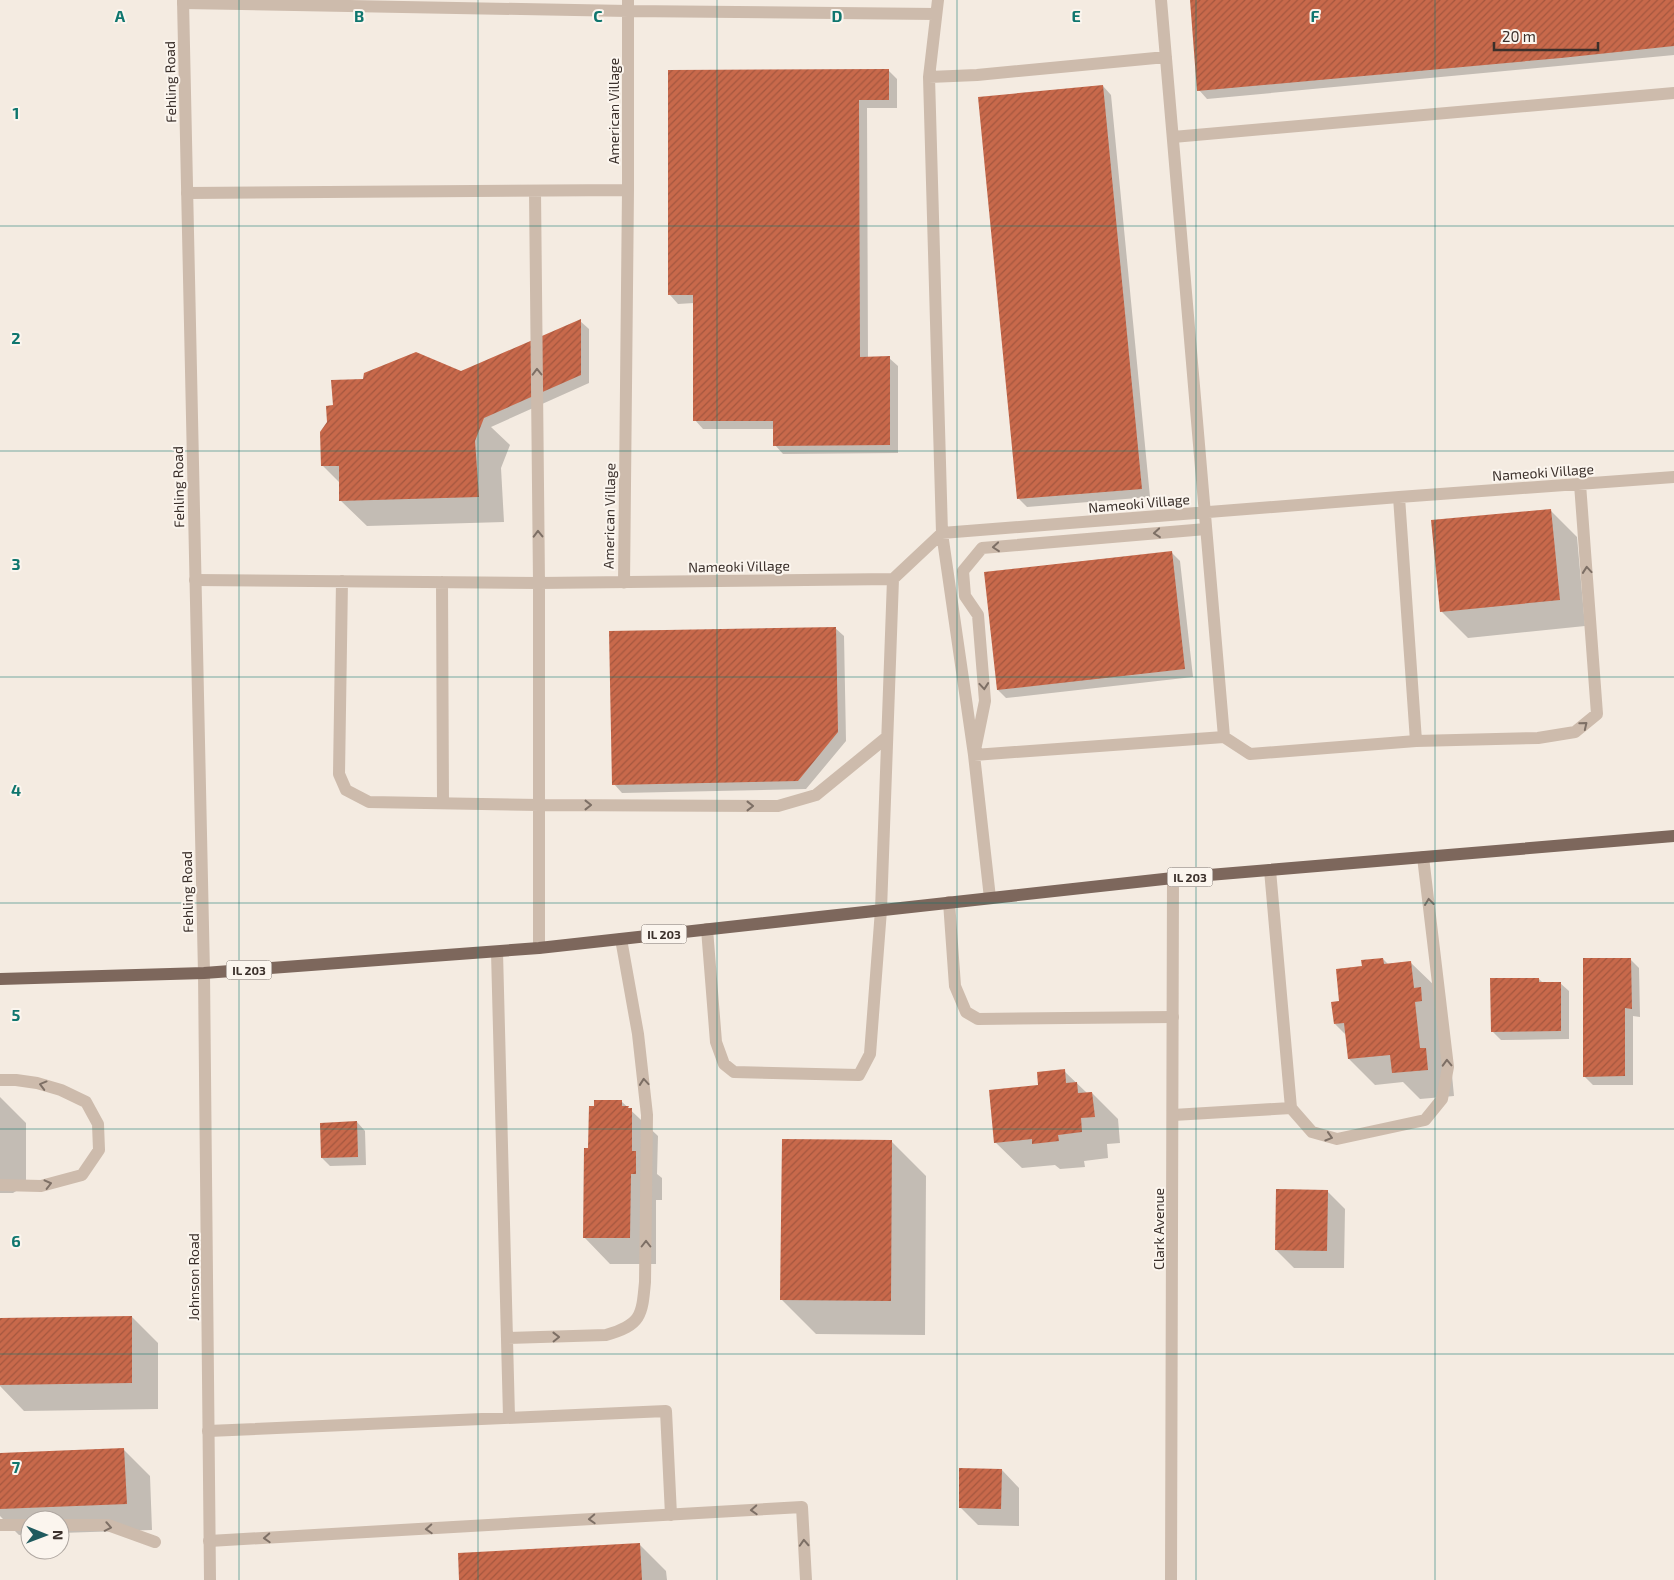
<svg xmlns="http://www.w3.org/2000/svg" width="1674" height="1580" font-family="'Exo 2',sans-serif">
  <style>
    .shadow { fill: #0003 }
    .building { fill: url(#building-hatch) }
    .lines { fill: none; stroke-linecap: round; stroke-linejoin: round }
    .service { stroke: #cdbbac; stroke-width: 12 }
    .minor { stroke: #cdbbac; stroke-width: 12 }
    .primary { stroke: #7d675c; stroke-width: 12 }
    .oneway { stroke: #7d6f65 }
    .grid { fill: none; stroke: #0f766e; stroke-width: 1; stroke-opacity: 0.55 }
    .labels { text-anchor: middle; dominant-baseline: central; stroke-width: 4; stroke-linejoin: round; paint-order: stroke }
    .shield { fill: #fbf5ee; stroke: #756b66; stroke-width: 1 }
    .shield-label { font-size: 12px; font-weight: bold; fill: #3b302b }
    .street-label { font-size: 14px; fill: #3b302b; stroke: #fbf5ee }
    .grid-label { font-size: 16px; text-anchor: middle; font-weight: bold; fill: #0f766e; stroke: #fbf5ee; stroke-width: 4; stroke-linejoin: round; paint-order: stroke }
  </style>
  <defs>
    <pattern id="building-hatch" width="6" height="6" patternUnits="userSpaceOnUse" patternTransform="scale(1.25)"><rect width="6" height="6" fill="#c8694b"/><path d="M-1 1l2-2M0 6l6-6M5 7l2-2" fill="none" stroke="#a4573f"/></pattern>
  </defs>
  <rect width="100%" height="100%" fill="#f4ebe1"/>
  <path class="shadow" d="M 1191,0 L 1674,0 L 1674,55 L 1207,99 L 1199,90 Z
    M 888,70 L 897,79 L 897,108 L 867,108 L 868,358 L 889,358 L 898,366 L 898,453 L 783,454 L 775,445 L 775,429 L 703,429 L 695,420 L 694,303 L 678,304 L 670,295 L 669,71 Z
    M 1103,86 L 1111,95 L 1150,497 L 1027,507 L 1019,499 Z
    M 580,321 L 589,329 L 589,383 L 491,427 L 510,445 L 501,468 L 504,522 L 367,526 L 340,500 L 340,483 L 322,465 L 328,422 L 334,406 L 364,380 L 461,372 Z
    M 1550,510 L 1577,537 L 1585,626 L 1468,638 L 1441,611 Z
    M 1172,553 L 1180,561 L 1193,677 L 1006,698 L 998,690 Z
    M 835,628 L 844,636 L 846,741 L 806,789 L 622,793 L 614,784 Z
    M 1383,959 L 1389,965 L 1410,962 L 1437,988 L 1452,1075 L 1454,1096 L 1420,1099 L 1403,1082 L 1375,1085 L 1349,1059 L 1346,1035 L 1335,1024 L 1340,1002 L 1364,967 Z
    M 1631,960 L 1639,968 L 1640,1017 L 1633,1016 L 1633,1085 L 1593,1085 L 1584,1076 Z
    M 1539,979 L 1543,983 L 1560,983 L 1569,991 L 1569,1039 L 1501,1040 L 1492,1031 Z
    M 1064,1071 L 1087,1093 L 1092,1093 L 1118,1119 L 1120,1143 L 1107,1144 L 1108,1158 L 1084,1161 L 1085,1167 L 1060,1169 L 1055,1165 L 1022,1168 L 995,1142 L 1040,1086 Z
    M 0,1097 L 26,1123 L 26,1185 L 13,1193 L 0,1193 Z
    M 621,1101 L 658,1136 L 657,1174 L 662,1178 L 662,1200 L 656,1200 L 656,1264 L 610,1264 L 584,1237 L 589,1149 Z
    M 357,1122 L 365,1131 L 366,1165 L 330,1166 L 322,1158 Z
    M 892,1142 L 926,1176 L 925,1335 L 816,1334 L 781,1299 Z
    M 1327,1191 L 1345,1209 L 1344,1268 L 1294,1268 L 1276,1250 Z
    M 132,1317 L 158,1343 L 158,1409 L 24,1411 L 0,1386 L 0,1319 Z
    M 124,1450 L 150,1476 L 152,1530 L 60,1533 L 60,1520 L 30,1520 L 30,1534 L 19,1535 L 0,1516 L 0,1454 Z
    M 1002,1470 L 1019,1488 L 1019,1526 L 978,1525 L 960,1507 Z
    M 640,1545 L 666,1571 L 667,1580 L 460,1580 Z"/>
  <path class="building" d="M 1190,0 L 1674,0 L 1674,46 L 1561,58 L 1197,91 Z
    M 889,69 L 889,100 L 859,100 L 860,357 L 890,356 L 890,445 L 773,446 L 773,421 L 693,421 L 693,295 L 668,295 L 668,70 Z
    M 1103,85 L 1142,489 L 1017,499 L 978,97 Z
    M 581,319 L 581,375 L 484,418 L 475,441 L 479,497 L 339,501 L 339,466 L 321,466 L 320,432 L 327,422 L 326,406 L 333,405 L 331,380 L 363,379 L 364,373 L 416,352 L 461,371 Z
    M 1551,509 L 1560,600 L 1440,612 L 1431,520 Z
    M 1172,551 L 1185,669 L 997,690 L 984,572 Z
    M 836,627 L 838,732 L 798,781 L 612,785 L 609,631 Z
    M 1383,958 L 1384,964 L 1411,961 L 1414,988 L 1421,987 L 1422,1001 L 1415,1002 L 1420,1048 L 1426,1048 L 1428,1070 L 1392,1073 L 1390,1055 L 1348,1059 L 1344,1023 L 1334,1024 L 1331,1002 L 1339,1001 L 1336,969 L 1362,966 L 1361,960 Z
    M 1583,958 L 1631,958 L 1632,1009 L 1625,1008 L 1625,1076 L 1583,1077 Z
    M 1490,978 L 1539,978 L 1539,982 L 1561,982 L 1561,1031 L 1491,1032 Z
    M 1065,1069 L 1066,1083 L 1077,1082 L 1078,1093 L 1092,1092 L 1095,1117 L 1081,1118 L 1082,1132 L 1058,1135 L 1059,1141 L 1032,1144 L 1032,1139 L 994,1143 L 989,1090 L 1038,1085 L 1037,1072 Z
    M 594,1100 L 622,1100 L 622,1106 L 629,1106 L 628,1108 L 632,1108 L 632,1151 L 636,1151 L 636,1174 L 631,1174 L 630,1238 L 583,1238 L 584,1148 L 588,1148 L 589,1106 L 594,1106 Z
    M 357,1121 L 358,1157 L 321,1158 L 320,1123 Z
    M 782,1139 L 892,1140 L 891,1301 L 780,1300 Z
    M 1276,1189 L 1328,1190 L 1327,1251 L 1275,1250 Z
    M 132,1316 L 132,1383 L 0,1385 L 0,1318 Z
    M 124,1448 L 127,1504 L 0,1509 L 0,1453 Z
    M 959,1468 L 1002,1469 L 1001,1509 L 959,1508 Z
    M 640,1543 L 642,1580 L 459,1580 L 458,1553 Z"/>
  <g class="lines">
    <path class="service" d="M 938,0 L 929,77 L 942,533 L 974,755 L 990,898
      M 1161,0 L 1224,737
      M 183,3 L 628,11 L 936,14
      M 929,77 L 977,75 L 1166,57
      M 1173,137 L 1674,93
      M 535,191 L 539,583 L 539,948
      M 187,193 L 628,190
      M 1206,529 L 982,548 L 963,571 L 965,596 L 978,615 L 985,701 L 974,755 L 1224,737 L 1250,754 L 1416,741 L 1399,497
      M 195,580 L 539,583 L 893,579 L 942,533 L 1399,497 L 1674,477
      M 342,581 L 339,774 L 346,790 L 369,802 L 539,805 L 778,806 L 816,795 L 887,737
      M 442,582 L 443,803
      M 624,583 L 628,190 L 628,0
      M 1416,741 L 1538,738 L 1575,732 L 1597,714 L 1580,484
      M 1270,870 L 1291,1108 L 1312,1132 L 1337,1139 L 1425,1120 L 1442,1099 L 1448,1067 L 1423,857
      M 949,902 L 955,986 L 966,1012 L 978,1019 L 1173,1017
      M 707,929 L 716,1042 L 724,1064 L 734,1072 L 859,1075 L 870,1054 L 881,910 L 893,579
      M 497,952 L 509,1417
      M 0,1080 L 16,1080 L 37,1083 L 61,1090 L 86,1102 L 98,1124 L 99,1150 L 82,1175 L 41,1186 L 0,1185
      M 1173,1115 L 1291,1108
      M 507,1338 L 606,1335 C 641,1325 642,1316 645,1282 L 647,1115 L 638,1034 L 621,939
      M 208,1431 L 666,1411 L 671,1515
      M 0,1525 L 30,1525
      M 60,1525 L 108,1525 L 155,1542
      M 209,1541 L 802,1507 L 806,1580"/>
    <path class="minor" d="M 183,0 L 204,973 L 210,1580
      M 1171,1580 L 1173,878"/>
    <path class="primary" d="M 0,979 L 204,973 L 539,948 L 1173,878 L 1674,836"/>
  </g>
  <defs><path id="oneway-chevron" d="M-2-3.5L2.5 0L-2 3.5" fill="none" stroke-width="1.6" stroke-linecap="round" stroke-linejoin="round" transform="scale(1.25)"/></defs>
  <g class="oneway">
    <use href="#oneway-chevron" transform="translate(537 372) rotate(-91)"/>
    <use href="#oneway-chevron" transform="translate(1157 533) rotate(175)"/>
    <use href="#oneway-chevron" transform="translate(538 534) rotate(-91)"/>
    <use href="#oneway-chevron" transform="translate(996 547) rotate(175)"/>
    <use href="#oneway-chevron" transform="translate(1587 570) rotate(-95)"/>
    <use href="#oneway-chevron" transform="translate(984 686) rotate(85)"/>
    <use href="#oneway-chevron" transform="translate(1584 725) rotate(-39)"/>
    <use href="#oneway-chevron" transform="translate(588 805)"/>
    <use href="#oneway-chevron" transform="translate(750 806)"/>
    <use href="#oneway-chevron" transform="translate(1429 902) rotate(-97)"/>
    <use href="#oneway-chevron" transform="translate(1447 1063) rotate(-92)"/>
    <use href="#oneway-chevron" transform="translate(644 1082) rotate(-95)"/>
    <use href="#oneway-chevron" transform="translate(43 1085) rotate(-165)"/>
    <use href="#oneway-chevron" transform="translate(1329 1137) rotate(17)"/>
    <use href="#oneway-chevron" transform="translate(48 1184) rotate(-14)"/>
    <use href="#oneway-chevron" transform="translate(646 1244) rotate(-90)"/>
    <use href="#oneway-chevron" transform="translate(556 1337) rotate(-1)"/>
    <use href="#oneway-chevron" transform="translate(754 1510) rotate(177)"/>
    <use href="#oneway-chevron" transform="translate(592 1519) rotate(177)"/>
    <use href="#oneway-chevron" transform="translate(108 1527) rotate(11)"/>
    <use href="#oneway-chevron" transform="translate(429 1529) rotate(177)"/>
    <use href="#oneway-chevron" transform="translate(267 1538) rotate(177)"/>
    <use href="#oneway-chevron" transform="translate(804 1543) rotate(-93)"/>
  </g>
  <path class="grid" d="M 239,0 L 239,1580M 478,0 L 478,1580M 717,0 L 717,1580M 957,0 L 957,1580M 1196,0 L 1196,1580M 1435,0 L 1435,1580M 0,226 L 1674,226M 0,451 L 1674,451M 0,677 L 1674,677M 0,903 L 1674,903M 0,1129 L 1674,1129M 0,1354 L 1674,1354"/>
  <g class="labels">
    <g class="shield">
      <rect x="1167.5" y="867.5" width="45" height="19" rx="4"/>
      <rect x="641.5" y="924.5" width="45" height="19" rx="4"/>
      <rect x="226.5" y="960.5" width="45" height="19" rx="4"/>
    </g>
    <g class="shield-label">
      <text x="1190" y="877">IL 203</text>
      <text x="664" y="934">IL 203</text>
      <text x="249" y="970">IL 203</text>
    </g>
    <g class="street-label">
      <text transform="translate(170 82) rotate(-91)">Fehling Road</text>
      <text transform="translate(613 111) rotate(-90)">American Village</text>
      <text transform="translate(1543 472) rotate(-4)">Nameoki Village</text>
      <text transform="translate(178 487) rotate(-91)">Fehling Road</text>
      <text transform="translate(1139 503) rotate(-5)">Nameoki Village</text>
      <text transform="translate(609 516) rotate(-89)">American Village</text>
      <text transform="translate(739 566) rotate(-1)">Nameoki Village</text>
      <text transform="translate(187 892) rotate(-91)">Fehling Road</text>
      <text transform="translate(1158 1229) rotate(-90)">Clark Avenue</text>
      <text transform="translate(193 1277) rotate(-90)">Johnson Road</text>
    </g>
  </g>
  <g class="grid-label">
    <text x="120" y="22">A</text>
    <text x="359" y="22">B</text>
    <text x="598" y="22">C</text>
    <text x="837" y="22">D</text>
    <text x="1076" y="22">E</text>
    <text x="1315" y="22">F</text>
    <text x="16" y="119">1</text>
    <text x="16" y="344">2</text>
    <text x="16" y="570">3</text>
    <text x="16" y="796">4</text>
    <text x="16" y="1021">5</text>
    <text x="16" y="1247">6</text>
    <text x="16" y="1473">7</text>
  </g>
  <g transform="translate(45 1535) rotate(91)"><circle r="24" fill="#fbf5ee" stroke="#aea6a0"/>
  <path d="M0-4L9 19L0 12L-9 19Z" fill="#1f5a5e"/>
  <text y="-8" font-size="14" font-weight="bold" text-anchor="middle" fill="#3b302b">N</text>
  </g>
  <path d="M1494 42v8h104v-8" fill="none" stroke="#3b302b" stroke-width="2.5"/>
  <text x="1502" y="42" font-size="15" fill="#3b302b" stroke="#fbf5ee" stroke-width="4" paint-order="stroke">20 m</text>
</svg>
